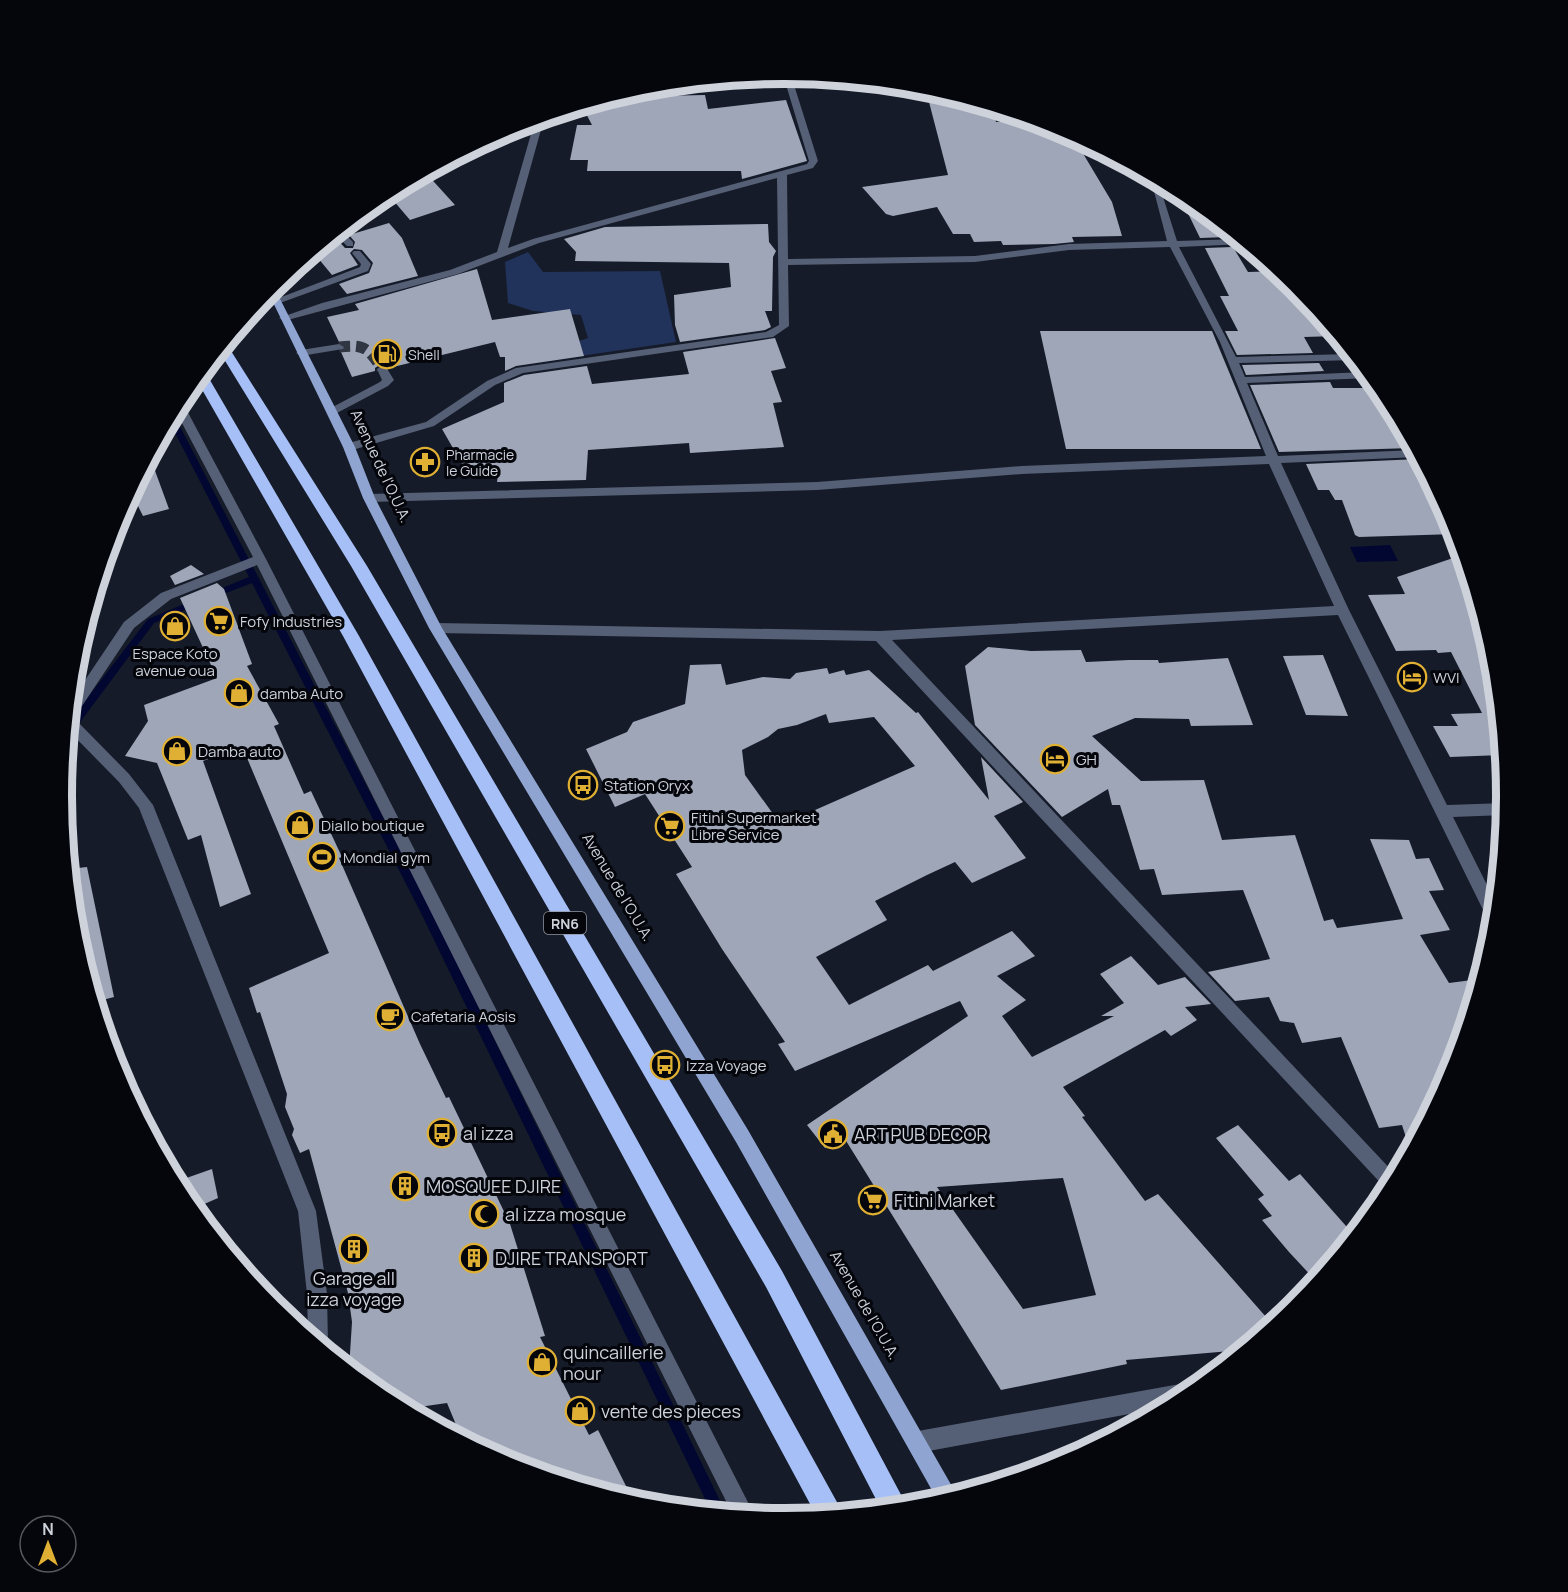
<svg xmlns="http://www.w3.org/2000/svg" width="1568" height="1592" font-family="Manrope,sans-serif">
  <style>
    .green { fill: #21325b }
    .water { fill: #010730 }
    .lines { fill: none; stroke-linecap: round; stroke-linejoin: round }
    .stream { fill: #010730; fill-rule: evenodd }
    .building { fill: #9ea6b8; fill-rule: evenodd }
    .minor-tunnel { stroke: #313643; stroke-width: 11; stroke-dasharray: 11 6; stroke-linecap: butt }
    .minor { fill: #555f75; fill-rule: evenodd }
    .major { fill: #8fa4d1; fill-rule: evenodd }
    .highway { fill: #a6bff6; fill-rule: evenodd }
    .labels { text-anchor: middle; dominant-baseline: central; stroke-width: 6; stroke-linejoin: round; paint-order: stroke }
    .far-poi-label { font-size: 14px; fill: #ced2db; stroke: #04060b; text-anchor: start }
    .shield { fill: #04060b; stroke: #91959d; stroke-width: 1.5 }
    .shield-label { font-size: 14px; font-weight: bold; fill: #ced2db }
    .street-label { font-size: 15px; fill: #ced2db; stroke: #04060b }
    .poi-label { font-size: 15px; fill: #ced2db; stroke: #04060b; text-anchor: start }
    .near-poi-label { font-size: 18px; fill: #ced2db; stroke: #04060b; text-anchor: start }
    .rim { fill: none; stroke: #ced2db; stroke-width: 8 }
  </style>
  <rect width="100%" height="100%" fill="#151b28"/>
  <path class="green" d="M 528,252 L 543,272 L 660,271 L 676,342 L 553,360 L 553,350 L 588,338 L 581,315 L 533,311 L 508,303 L 505,262 Z
    M 1075,1456 L 1060,1464 L 1017,1477 L 1011,1466 Z"/>
  <path class="water" d="M 1390,545 L 1398,561 L 1357,562 L 1350,547 Z"/>
  <g class="lines">
    <path class="stream" d="M 172,415 L 175,417 L 429,906 L 726,1513 L 711,1511 L 420,911 L 252,583 L 213,598 L 208,595 L 210,593 L 249,577 L 169,421 Z
      M 196,599 L 199,600 L 201,602 L 199,604 L 154,623 L 72,733 L 68,734 L 69,722 L 148,619 Z"/>
  </g>
  <path class="building" d="M 705,95 L 708,109 L 786,100 L 807,161 L 742,179 L 741,171 L 587,171 L 588,160 L 570,160 L 577,125 L 592,125 L 582,106 L 611,97 Z
    M 971,101 L 993,108 L 996,122 L 1033,120 L 1072,135 L 1112,202 L 1122,236 L 1072,237 L 1074,242 L 1054,244 L 1003,245 L 1001,241 L 974,242 L 970,234 L 953,234 L 937,207 L 893,216 L 886,214 L 862,187 L 948,175 L 929,102 Z
    M 425,172 L 455,205 L 410,220 L 387,193 Z
    M 1188,198 L 1217,221 L 1227,237 L 1200,238 L 1182,201 Z
    M 389,223 L 402,238 L 418,276 L 347,294 L 339,284 L 369,273 L 373,263 L 362,250 L 354,249 L 350,253 L 358,265 L 332,275 L 313,252 L 328,240 L 336,238 L 345,248 L 353,248 L 355,242 L 349,235 Z
    M 768,224 L 769,242 L 776,251 L 773,257 L 772,311 L 765,311 L 771,327 L 765,330 L 680,342 L 675,325 L 674,295 L 731,287 L 729,263 L 575,261 L 576,252 L 564,239 L 605,227 Z
    M 1233,247 L 1248,272 L 1277,271 L 1295,285 L 1337,336 L 1304,337 L 1313,353 L 1237,355 L 1225,331 L 1238,331 L 1220,296 L 1229,296 L 1205,248 Z
    M 477,269 L 492,320 L 570,309 L 584,356 L 516,366 L 505,371 L 505,357 L 500,357 L 495,342 L 389,368 L 381,364 L 375,368 L 375,371 L 352,377 L 341,352 L 346,346 L 339,342 L 327,317 L 359,310 L 355,304 Z
    M 1040,331 L 1212,331 L 1261,449 L 1066,449 Z
    M 775,338 L 786,368 L 771,371 L 782,402 L 773,403 L 784,447 L 690,453 L 689,443 L 588,450 L 586,480 L 497,482 L 498,475 L 469,476 L 442,429 L 504,402 L 504,383 L 524,375 L 587,366 L 592,384 L 689,374 L 683,352 Z
    M 1319,363 L 1324,371 L 1246,375 L 1242,365 Z
    M 1330,382 L 1333,388 L 1380,388 L 1413,448 L 1279,452 L 1250,385 Z
    M 150,457 L 169,509 L 143,516 L 131,492 Z
    M 1419,459 L 1452,520 L 1456,534 L 1359,537 L 1355,535 L 1342,500 L 1335,500 L 1329,490 L 1318,490 L 1306,464 Z
    M 1462,555 L 1493,655 L 1502,755 L 1450,757 L 1433,726 L 1458,726 L 1451,714 L 1482,713 L 1451,652 L 1438,653 L 1436,650 L 1396,651 L 1368,595 L 1405,594 L 1397,577 Z
    M 191,565 L 204,574 L 175,585 L 170,576 Z
    M 217,583 L 224,589 L 252,664 L 247,666 L 279,724 L 274,726 L 304,794 L 311,791 L 342,857 L 339,858 L 420,1044 L 446,1098 L 449,1097 L 510,1224 L 545,1336 L 540,1337 L 589,1435 L 598,1430 L 634,1502 L 507,1463 L 462,1439 L 447,1403 L 405,1409 L 382,1397 L 349,1369 L 352,1322 L 348,1293 L 309,1149 L 300,1153 L 292,1135 L 294,1129 L 285,1107 L 287,1094 L 260,1012 L 257,1013 L 249,988 L 329,953 L 242,746 L 203,761 L 251,894 L 220,907 L 201,835 L 188,840 L 157,763 L 125,756 L 148,721 L 144,705 L 217,678 L 180,598 Z
    M 988,647 L 1031,651 L 1081,650 L 1086,662 L 1129,660 L 1158,660 L 1159,663 L 1228,658 L 1253,725 L 1191,726 L 1189,719 L 1135,718 L 1092,736 L 1141,781 L 1204,780 L 1222,840 L 1295,835 L 1324,921 L 1333,919 L 1337,928 L 1403,919 L 1370,839 L 1409,840 L 1416,859 L 1429,858 L 1444,890 L 1429,891 L 1450,930 L 1420,935 L 1449,983 L 1480,979 L 1451,1073 L 1410,1150 L 1402,1125 L 1379,1128 L 1341,1037 L 1302,1043 L 1294,1023 L 1280,1021 L 1269,997 L 1235,1001 L 1208,972 L 1270,959 L 1243,890 L 1162,895 L 1154,869 L 1140,870 L 1120,805 L 1112,805 L 1108,789 L 1062,817 L 975,725 L 965,666 Z
    M 1323,655 L 1348,716 L 1306,715 L 1283,656 Z
    M 721,664 L 726,685 L 763,677 L 790,679 L 796,673 L 827,668 L 829,674 L 844,670 L 846,675 L 869,670 L 916,713 L 918,712 L 989,800 L 981,757 L 1023,802 L 994,816 L 1026,858 L 972,883 L 955,862 L 927,875 L 875,901 L 887,920 L 816,957 L 849,1005 L 928,965 L 933,971 L 1012,931 L 1035,956 L 997,976 L 1026,1000 L 1002,1016 L 1032,1057 L 1114,1016 L 1101,1016 L 1124,1003 L 1100,974 L 1131,956 L 1158,985 L 1185,977 L 1211,1004 L 1185,1007 L 1197,1020 L 1171,1036 L 1165,1030 L 1063,1087 L 1085,1116 L 1082,1117 L 1145,1201 L 1158,1194 L 1273,1325 L 1242,1350 L 1126,1360 L 1127,1364 L 1001,1390 L 843,1136 L 825,1148 L 807,1125 L 968,1016 L 960,1001 L 795,1071 L 778,1044 L 785,1042 L 722,949 L 676,874 L 692,867 L 645,794 L 615,807 L 586,749 L 627,732 L 633,722 L 685,704 L 690,665 ZM 826,714 L 829,723 L 874,717 L 915,766 L 781,825 L 745,775 L 742,750 L 768,737 L 778,729 L 797,725 ZM 1063,1178 L 1096,1295 L 1023,1309 L 937,1187 Z
    M 87,867 L 114,997 L 95,1002 L 75,937 L 69,869 Z
    M 1238,1125 L 1289,1181 L 1300,1174 L 1354,1235 L 1316,1281 L 1289,1252 L 1262,1220 L 1272,1216 L 1258,1199 L 1264,1195 L 1216,1138 Z
    M 212,1169 L 218,1198 L 193,1209 L 175,1182 Z"/>
  <g class="lines">
    <path class="minor-tunnel" d="M 339,347 C 365,344 368,348 382,369"/>
    <path class="minor" d="M 868,82 L 890,84 L 886,86 L 795,88 L 818,161 L 813,168 L 787,175 L 788,259 L 975,256 L 1069,244 L 1167,241 L 1150,176 L 1158,181 L 1177,241 L 1239,239 L 1245,244 L 1179,247 L 1236,357 L 1351,354 L 1356,360 L 1239,363 L 1245,377 L 1366,372 L 1371,378 L 1247,383 L 1278,456 L 1415,450 L 1418,457 L 1281,463 L 1349,610 L 1447,805 L 1506,803 L 1505,815 L 1453,817 L 1496,903 L 1494,923 L 1489,922 L 1338,615 L 892,640 L 1396,1175 L 1388,1191 L 876,641 L 436,633 L 429,628 L 436,623 L 880,631 L 1334,606 L 1269,464 L 1022,474 L 817,490 L 369,502 L 363,498 L 369,494 L 817,482 L 1022,466 L 1266,456 L 1220,342 L 1170,247 L 1069,250 L 975,262 L 788,265 L 789,326 L 773,337 L 523,373 L 495,385 L 434,426 L 349,451 L 345,450 L 345,444 L 426,422 L 487,381 L 516,368 L 766,332 L 779,325 L 777,178 L 539,243 L 458,274 L 284,321 L 279,318 L 322,303 L 450,270 L 497,252 L 535,120 L 544,119 L 508,248 L 533,239 L 807,164 L 809,161 L 787,88 L 638,89 L 666,85 Z
      M 341,230 L 353,242 L 353,246 L 347,246 L 335,234 Z
      M 354,251 L 360,251 L 371,264 L 368,271 L 280,303 L 271,301 L 360,267 L 361,264 L 352,253 Z
      M 339,344 L 344,347 L 343,349 L 301,356 L 296,353 L 301,350 Z
      M 382,366 L 386,367 L 394,380 L 388,386 L 335,414 L 327,414 L 327,410 L 380,382 L 382,380 L 377,369 Z
      M 179,402 L 184,405 L 266,559 L 755,1516 L 732,1513 L 257,565 L 171,599 L 134,628 L 74,718 L 129,774 L 153,805 L 316,1211 L 327,1294 L 328,1344 L 326,1350 L 308,1335 L 307,1294 L 298,1211 L 139,808 L 119,782 L 68,730 L 71,701 L 124,622 L 161,593 L 253,557 L 175,410 Z
      M 1191,1382 L 1199,1386 L 1185,1397 L 1167,1407 L 918,1453 L 911,1449 L 907,1442 L 911,1435 L 918,1431 Z"/>
    <path class="major" d="M 273,285 L 355,447 L 375,498 L 442,628 L 748,1130 L 957,1495 L 938,1501 L 736,1142 L 429,628 L 363,498 L 343,447 L 268,292 Z"/>
    <path class="highway" d="M 226,343 L 367,566 L 782,1271 L 907,1506 L 881,1509 L 766,1287 L 351,566 L 219,351 Z
      M 202,372 L 207,375 L 359,636 L 843,1513 L 816,1515 L 343,636 L 196,379 Z"/>
  </g>
  <defs>
    <g id="fuel-ring" transform="scale(1.5)"><circle r="9.5" fill="#04060b" stroke="#e0b034" stroke-width="1.5"/><path d="M-5.5-6h7V0h2V4h1.3V-2.5L3-4.5l.8-.8L6-3V5H2.5V1h-1V6h-7ZM-4.2-4.7v3.2H.2V-4.7Z" fill="#e0b034"/></g>
    <g id="pharmacy-ring" transform="scale(1.5)"><circle r="9.5" fill="#04060b" stroke="#e0b034" stroke-width="1.5"/><path d="M-2-6h4v4h4v4h-4v4h-4v-4h-4v-4h4Z" fill="#e0b034"/></g>
    <g id="supermarket-ring" transform="scale(1.5)"><circle r="9.5" fill="#04060b" stroke="#e0b034" stroke-width="1.5"/><path d="M-6-5.5h2.5l.6 2H6L4.5 2H-2.5L-4.4-4H-6ZM-1.5 3.2a1.3 1.3 0 1 0 .1 0ZM3 3.2a1.3 1.3 0 1 0 .1 0Z" fill="#e0b034"/></g>
    <g id="shop-ring" transform="scale(1.5)"><circle r="9.5" fill="#04060b" stroke="#e0b034" stroke-width="1.5"/><path d="M-5-2.5h2.3a2.7 3.5 0 0 1 5.4 0H5L5.5 6h-11ZM-1.5-2.5h3a1.5 2.3 0 0 0-3 0Z" fill="#e0b034"/></g>
    <g id="hotel-ring" transform="scale(1.5)"><circle r="9.5" fill="#04060b" stroke="#e0b034" stroke-width="1.5"/><path d="M-6-4.5h1.5V1H6V5H4.5V3h-9V5H-6ZM-4 0a1.8 1.8 0 1 1 3.6 0ZM.5 0V-2.5h3Q6-2.5 6 0Z" fill="#e0b034"/></g>
    <g id="bus-ring" transform="scale(1.5)"><circle r="9.5" fill="#04060b" stroke="#e0b034" stroke-width="1.5"/><path d="M-5-6H5V4H4V6H2V4H-2V6H-4V4H-5ZM-3.5-4V0h7V-4ZM-3.5 1.2v1.5H-2V1.2ZM2 1.2v1.5H3.5V1.2Z" fill="#e0b034"/></g>
    <g id="stadium-ring" transform="scale(1.5)"><circle r="9.5" fill="#04060b" stroke="#e0b034" stroke-width="1.5"/><path d="M0-5a6.5 5 0 1 0 0 10a6.5 5 0 1 0 0-10ZM-3.5-1.8h7v3.6h-7Z" fill="#e0b034"/></g>
    <g id="cafe-ring" transform="scale(1.5)"><circle r="9.5" fill="#04060b" stroke="#e0b034" stroke-width="1.5"/><path d="M-5.5-4.5H6V0H3Q3 3.5 0 3.5H-2.5Q-5.5 3.5-5.5 0ZM3-3.2v2h1.7v-2ZM-6 4.5H4V6H-6Z" fill="#e0b034"/></g>
    <g id="civic-ring" transform="scale(1.5)"><circle r="9.5" fill="#04060b" stroke="#e0b034" stroke-width="1.5"/><path d="M-.6-6.5H3V-4.5H.6V-3L4-1V1h2V6H-6V1h2V-1L-.6-3ZM-1.2 2.5V6h2.4V2.5Z" fill="#e0b034"/></g>
    <g id="building-ring" transform="scale(1.5)"><circle r="9.5" fill="#04060b" stroke="#e0b034" stroke-width="1.5"/><path d="M-4-6H4V6H1V3H-1V6H-4ZM-2.5-4.3h1.7v1.8h-1.7ZM.8-4.3h1.7v1.8H.8ZM-2.5-1h1.7V.8h-1.7ZM.8-1h1.7V.8H.8Z" fill="#e0b034"/></g>
    <g id="mosque-ring" transform="scale(1.5)"><circle r="9.5" fill="#04060b" stroke="#e0b034" stroke-width="1.5"/><path d="M3.5-4.9A6 6 0 1 0 3.5 4.9A5 5 0 1 1 3.5-4.9Z" fill="#e0b034"/></g>
  </defs>
  <g fill-rule="evenodd">
    <use href="#fuel-ring" x="387" y="354"/>
    <use href="#pharmacy-ring" x="425" y="462"/>
    <use href="#supermarket-ring" x="219" y="621"/>
    <use href="#shop-ring" x="175" y="626"/>
    <use href="#hotel-ring" x="1412" y="677"/>
    <use href="#shop-ring" x="239" y="693"/>
    <use href="#shop-ring" x="177" y="751"/>
    <use href="#hotel-ring" x="1055" y="759"/>
    <use href="#bus-ring" x="583" y="785"/>
    <use href="#shop-ring" x="300" y="825"/>
    <use href="#supermarket-ring" x="670" y="826"/>
    <use href="#stadium-ring" x="322" y="857"/>
    <use href="#cafe-ring" x="390" y="1016"/>
    <use href="#bus-ring" x="665" y="1065"/>
    <use href="#bus-ring" x="442" y="1133"/>
    <use href="#civic-ring" x="833" y="1134"/>
    <use href="#building-ring" x="405" y="1186"/>
    <use href="#supermarket-ring" x="873" y="1200"/>
    <use href="#mosque-ring" x="484" y="1214"/>
    <use href="#building-ring" x="354" y="1249"/>
    <use href="#building-ring" x="474" y="1258"/>
    <use href="#shop-ring" x="542" y="1362"/>
    <use href="#shop-ring" x="580" y="1411"/>
  </g>
  <g class="labels">
    <g class="far-poi-label">
      <text x="408" y="354">Shell</text>
      <text x="446" y="454">Pharmacie<tspan x="446" dy="16">le Guide</tspan></text>
    </g>
    <rect class="shield" x="544" y="912" width="42" height="22" rx="4.5"/>
    <g class="shield-label">
      <text x="565" y="923">RN6</text>
    </g>
    <g class="street-label">
      <text transform="translate(381 466) rotate(65)">Avenue de l'O.U.A.</text>
      <text transform="translate(618 887) rotate(59)">Avenue de l'O.U.A.</text>
      <text transform="translate(865 1305) rotate(60)">Avenue de l'O.U.A.</text>
    </g>
    <g class="poi-label">
      <text x="240" y="621">Fofy Industries</text>
      <text x="175" y="653" text-anchor="middle">Espace Koto<tspan x="175" dy="17">avenue oua</tspan></text>
      <text x="1433" y="677">WVI</text>
      <text x="260" y="693">damba Auto</text>
      <text x="198" y="751">Damba auto</text>
      <text x="1076" y="759">GH</text>
      <text x="604" y="785">Station Oryx</text>
      <text x="691" y="817">Fitini Supermarket<tspan x="691" dy="17">Libre Service</tspan></text>
      <text x="321" y="825">Diallo boutique</text>
      <text x="343" y="857">Mondial gym</text>
      <text x="411" y="1016">Cafetaria Aosis</text>
      <text x="686" y="1065">Izza Voyage</text>
    </g>
    <g class="near-poi-label">
      <text x="463" y="1133">al izza</text>
      <text x="854" y="1134">ART PUB DECOR</text>
      <text x="426" y="1186">MOSQUEE DJIRE</text>
      <text x="894" y="1200">Fitini Market</text>
      <text x="505" y="1214">al izza mosque</text>
      <text x="495" y="1258">DJIRE TRANSPORT</text>
      <text x="354" y="1278" text-anchor="middle">Garage all<tspan x="354" dy="21">izza voyage</tspan></text>
      <text x="563" y="1352">quincaillerie<tspan x="563" dy="21">nour</tspan></text>
      <text x="601" y="1411">vente des pieces</text>
    </g>
  </g>
  <path d="M0 0H1568V1592H0ZM72 796a712 712 0 1 1 1424 0a712 712 0 1 1-1424 0Z" fill="#04060b" fill-rule="evenodd"/>
  <path class="rim" d="M72 796a712 712 0 1 1 1424 0a712 712 0 1 1-1424 0Z"/>
  <g transform="translate(48 1544)"><circle r="28" fill="#04060b" stroke="#55585e" stroke-width="1.5"/>
  <path d="M0-4.5L10 22L0 15L-10 22Z" fill="#e0b034"/>
  <text y="-9" font-size="16" font-weight="bold" text-anchor="middle" fill="#ced2db">N</text>
  </g>
</svg>
